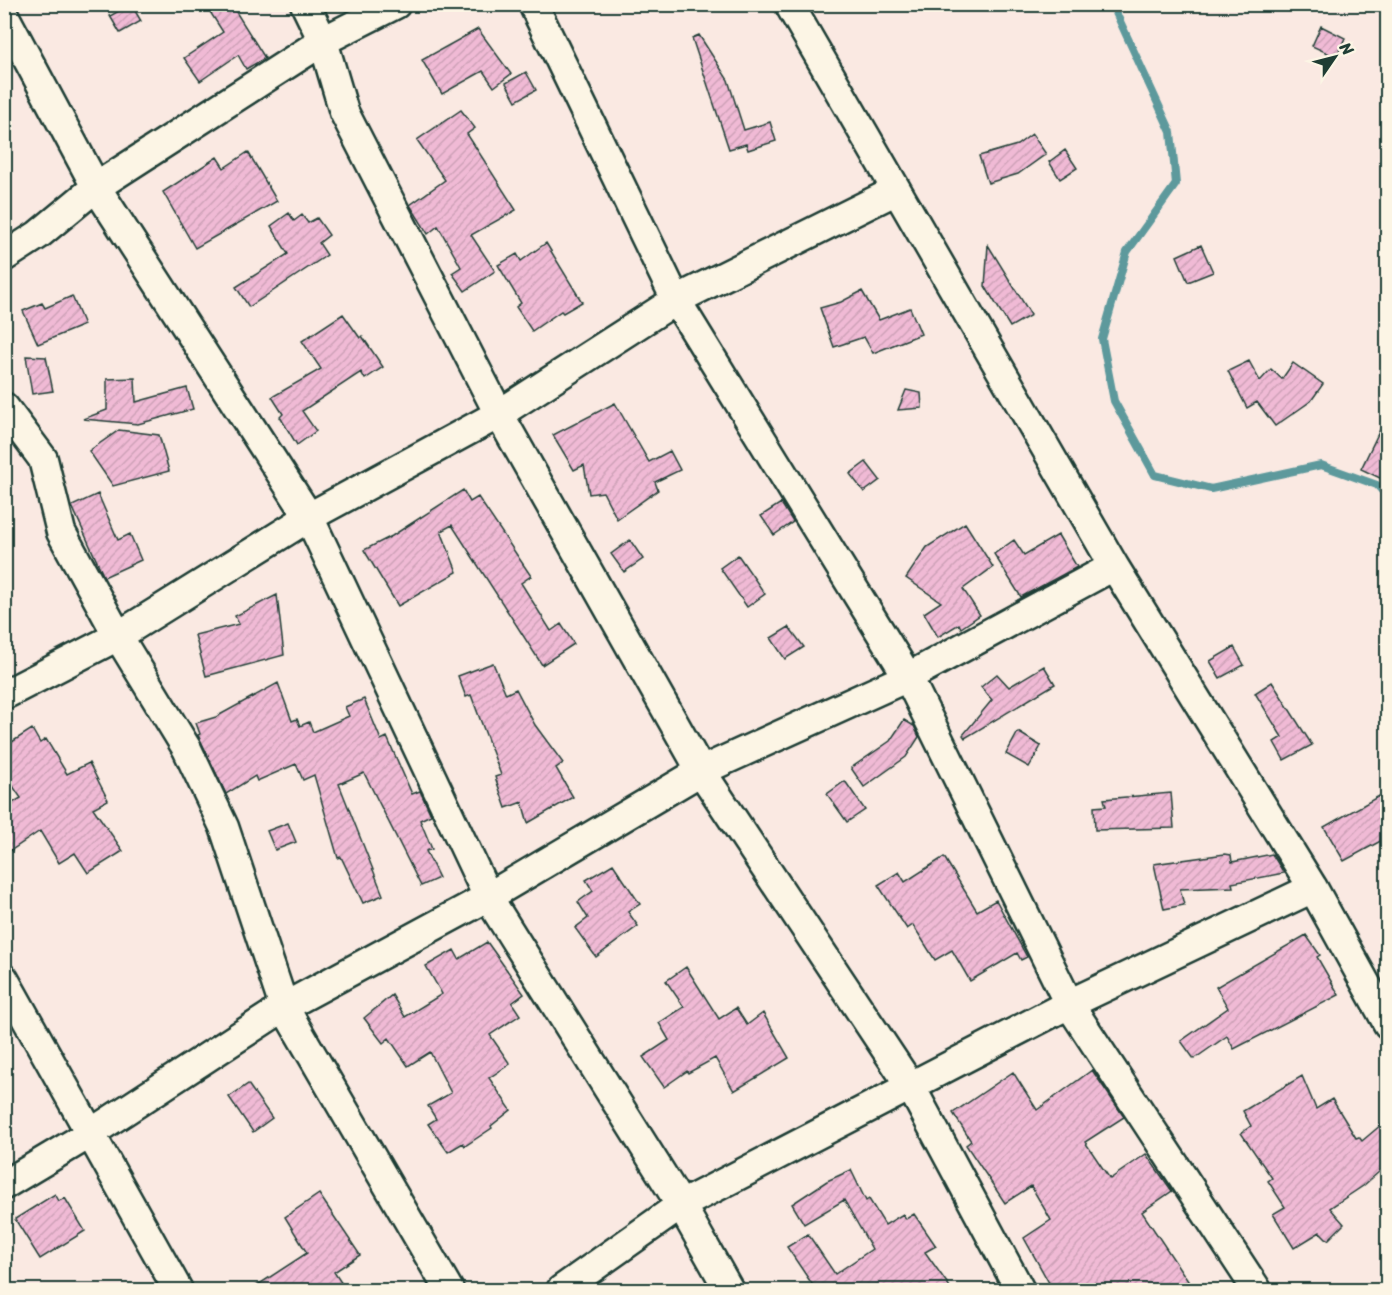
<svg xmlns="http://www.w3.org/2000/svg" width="1392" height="1295" font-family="Sriracha,sans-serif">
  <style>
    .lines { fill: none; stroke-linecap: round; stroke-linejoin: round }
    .stream { stroke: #5d999c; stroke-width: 8 }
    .building { fill: url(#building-hatch); stroke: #1f3d34; stroke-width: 1.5 }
    .street-casing { stroke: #1f3d34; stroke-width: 33 }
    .street { stroke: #fcf5e5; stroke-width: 28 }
  </style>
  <defs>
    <pattern id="building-hatch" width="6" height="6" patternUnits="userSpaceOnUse" patternTransform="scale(1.5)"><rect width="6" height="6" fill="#f0bad5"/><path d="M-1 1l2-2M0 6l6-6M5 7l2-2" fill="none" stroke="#cda1b7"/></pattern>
  </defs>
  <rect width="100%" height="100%" fill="#fae9e2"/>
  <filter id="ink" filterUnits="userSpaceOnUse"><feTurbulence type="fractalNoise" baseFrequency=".0167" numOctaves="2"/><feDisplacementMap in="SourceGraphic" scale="12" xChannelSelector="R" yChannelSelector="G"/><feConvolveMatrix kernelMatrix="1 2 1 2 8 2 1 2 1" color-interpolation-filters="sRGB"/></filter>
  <g filter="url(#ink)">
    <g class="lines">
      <path class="stream" d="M 1112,4 L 1171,132 L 1176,184 L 1127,252 L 1102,339 L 1114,401 L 1155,475 L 1211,489 L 1321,465 L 1377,485 L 1388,497"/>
    </g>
    <path class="building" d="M 131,4 L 141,21 L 120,33 L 110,16 Z
      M 205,4 L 231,4 L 265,58 L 246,69 L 238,55 L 200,81 L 184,58 L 223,32 Z
      M 1321,26 L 1345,38 L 1336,57 L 1312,46 Z
      M 478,29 L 511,74 L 494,87 L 483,71 L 442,94 L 422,60 Z
      M 699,35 L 728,80 L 744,130 L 770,122 L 776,141 L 748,150 L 746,144 L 729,149 L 692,38 Z
      M 526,72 L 536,90 L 516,101 L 506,83 Z
      M 461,110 L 475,128 L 467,134 L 516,210 L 471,235 L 495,271 L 465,291 L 452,273 L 461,267 L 438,226 L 428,234 L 410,205 L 445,180 L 417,140 Z
      M 1032,134 L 1046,154 L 1018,174 L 988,183 L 979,156 L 1017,145 Z
      M 1065,150 L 1077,168 L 1060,179 L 1049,162 Z
      M 248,152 L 277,201 L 195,248 L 163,192 L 217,157 L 224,168 Z
      M 289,213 L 294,221 L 302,215 L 308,223 L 317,218 L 329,235 L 319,243 L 327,255 L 249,307 L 236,287 L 288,254 L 271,226 Z
      M 546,243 L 582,302 L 563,313 L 561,311 L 532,331 L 516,307 L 521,303 L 498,265 L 517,254 L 521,261 Z
      M 988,245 L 1031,315 L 1010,327 L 985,286 Z
      M 1201,245 L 1213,272 L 1188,282 L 1177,256 Z
      M 862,291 L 879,320 L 910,308 L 921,334 L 873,353 L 864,337 L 834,347 L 820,308 L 841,302 Z
      M 72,296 L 84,325 L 38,344 L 23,311 L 42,303 L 45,308 Z
      M 343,314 L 360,338 L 362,336 L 383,367 L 365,379 L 361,372 L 302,411 L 316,431 L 297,445 L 280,417 L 283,414 L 272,397 L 321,369 L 302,341 Z
      M 26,356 L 46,357 L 53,391 L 32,394 Z
      M 1249,361 L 1260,381 L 1271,369 L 1282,379 L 1293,363 L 1323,384 L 1311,401 L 1275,426 L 1257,402 L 1247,408 L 1228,371 Z
      M 135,378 L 136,402 L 187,388 L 193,409 L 138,424 L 83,419 L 107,410 L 107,379 Z
      M 906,390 L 921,393 L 922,408 L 898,410 Z
      M 615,403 L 649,462 L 670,451 L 680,470 L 655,482 L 658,490 L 617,519 L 603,492 L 589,494 L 584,465 L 574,470 L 553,435 Z
      M 1388,413 L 1388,466 L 1382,479 L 1361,469 Z
      M 119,430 L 159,435 L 169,471 L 113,486 L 89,451 Z
      M 866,462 L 880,480 L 864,492 L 850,474 Z
      M 463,490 L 470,502 L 478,497 L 531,576 L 521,583 L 551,631 L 561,624 L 574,644 L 542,665 L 452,525 L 441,531 L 457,572 L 398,606 L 364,550 L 392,536 Z
      M 98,494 L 118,540 L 130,534 L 141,560 L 104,577 L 72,506 Z
      M 781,503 L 793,522 L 774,535 L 761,516 Z
      M 965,523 L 993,567 L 963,589 L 980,615 L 961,628 L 959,624 L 938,637 L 924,613 L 941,602 L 906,578 L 927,547 Z
      M 1058,535 L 1077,567 L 1021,597 L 994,554 L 1014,540 L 1024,555 Z
      M 630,540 L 643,559 L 624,572 L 611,554 Z
      M 738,555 L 765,594 L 747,607 L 720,568 Z
      M 277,595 L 284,655 L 206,676 L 195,635 L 239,624 L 235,616 Z
      M 789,627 L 804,647 L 785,659 L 771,638 Z
      M 1234,647 L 1244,665 L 1220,678 L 1210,661 Z
      M 493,663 L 506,694 L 516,689 L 535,725 L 563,763 L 556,768 L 573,797 L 528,823 L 522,802 L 506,808 L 495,777 L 501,775 L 471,695 L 466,697 L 458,676 Z
      M 1044,666 L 1055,684 L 965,738 L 963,735 L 992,700 L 981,687 L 997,674 L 1009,687 Z
      M 1272,682 L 1312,745 L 1284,760 L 1274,742 L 1282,737 L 1255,693 Z
      M 278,683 L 292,721 L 297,719 L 300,726 L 309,722 L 313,732 L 349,716 L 345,707 L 364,699 L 381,740 L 387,737 L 412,794 L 420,791 L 431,815 L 420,820 L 432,849 L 426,851 L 439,878 L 421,886 L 364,773 L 339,784 L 383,895 L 363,903 L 341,857 L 338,858 L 314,775 L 303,780 L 296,764 L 257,781 L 255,776 L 226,794 L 198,735 L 200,734 L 196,723 L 216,717 Z
      M 904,720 L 914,726 L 919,737 L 906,757 L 864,787 L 851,768 L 890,741 Z
      M 32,729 L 40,743 L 46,739 L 67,774 L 89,763 L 108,800 L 93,808 L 123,851 L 88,873 L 75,853 L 59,863 L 40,831 L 4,855 L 4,808 L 21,798 L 4,773 L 4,747 Z
      M 1018,732 L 1041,746 L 1029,767 L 1006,754 Z
      M 845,781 L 865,810 L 847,822 L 827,794 Z
      M 1388,791 L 1388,837 L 1344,861 L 1324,827 Z
      M 1171,793 L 1174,828 L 1095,830 L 1094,807 L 1106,806 L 1104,799 Z
      M 288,823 L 296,842 L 275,850 L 267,831 Z
      M 1225,854 L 1231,855 L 1232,862 L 1272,854 L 1284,873 L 1232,883 L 1233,887 L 1180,889 L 1184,905 L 1164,909 L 1154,864 Z
      M 944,857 L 977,911 L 996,900 L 1027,957 L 1021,960 L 1017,953 L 970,981 L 952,950 L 935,960 L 913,925 L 907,929 L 878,885 L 899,872 L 905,882 Z
      M 613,864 L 640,904 L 628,912 L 638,926 L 596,957 L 575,928 L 588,918 L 578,902 L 593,891 L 586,880 Z
      M 1306,935 L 1320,955 L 1317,957 L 1339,995 L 1234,1049 L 1227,1036 L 1194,1059 L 1181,1041 L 1228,1008 L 1216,987 Z
      M 487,942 L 524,994 L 512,1003 L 520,1015 L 490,1035 L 510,1064 L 489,1078 L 511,1110 L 491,1126 L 492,1128 L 465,1146 L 463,1143 L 448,1152 L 428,1124 L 436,1119 L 428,1106 L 451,1093 L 430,1052 L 408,1066 L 389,1038 L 383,1043 L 364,1018 L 392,995 L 405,1017 L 442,994 L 426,966 L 454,950 L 459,959 Z
      M 686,967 L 719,1019 L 736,1008 L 747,1025 L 763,1013 L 789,1058 L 734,1091 L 715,1058 L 688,1073 L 687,1071 L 664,1087 L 643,1057 L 669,1040 L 659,1023 L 684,1007 L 666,981 Z
      M 1092,1070 L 1124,1117 L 1085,1142 L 1110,1179 L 1146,1154 L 1172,1191 L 1142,1212 L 1194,1290 L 1053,1290 L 1024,1238 L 1051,1220 L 1031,1186 L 1005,1203 L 966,1145 L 971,1141 L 953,1113 L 1013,1072 L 1037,1110 Z
      M 1302,1076 L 1316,1109 L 1332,1099 L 1356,1138 L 1359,1137 L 1362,1141 L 1388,1119 L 1388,1164 L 1363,1186 L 1330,1208 L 1344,1224 L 1328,1240 L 1320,1232 L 1294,1248 L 1273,1214 L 1285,1207 L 1268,1181 L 1272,1178 L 1241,1133 L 1251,1126 L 1243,1111 Z
      M 248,1084 L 272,1118 L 253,1132 L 229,1097 Z
      M 851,1170 L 866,1201 L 869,1199 L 885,1225 L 903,1214 L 906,1219 L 914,1214 L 936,1246 L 925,1252 L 952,1290 L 809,1290 L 814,1287 L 787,1247 L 808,1234 L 835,1274 L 872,1249 L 844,1200 L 804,1224 L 792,1204 L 827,1181 Z
      M 55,1194 L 59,1201 L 65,1198 L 85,1231 L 40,1259 L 15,1219 Z
      M 319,1194 L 360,1255 L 334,1272 L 346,1290 L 250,1290 L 307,1253 L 285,1217 Z"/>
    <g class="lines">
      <g class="street-casing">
        <path id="street" d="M 305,4 L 323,41 L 344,112 L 499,414 L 701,771 L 911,1087 L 1020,1290
          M 533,4 L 676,300 L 908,677 L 1069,1004 L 1257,1290
          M 789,4 L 1114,566 L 1313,888 L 1388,1024
          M 4,15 L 96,187 L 309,517 L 488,897 L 681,1205 L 729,1290
          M 4,257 L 38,235 L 96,187 L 323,41 L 396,4
          M 4,407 L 43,459 L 61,532 L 118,636 L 187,749 L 224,827 L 284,1007 L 449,1290
          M 4,695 L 118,636 L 309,517 L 499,414 L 676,300 L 895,191
          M 4,979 L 178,1290
          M 4,1185 L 91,1133 L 284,1007 L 488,897 L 701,771 L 908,677 L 1114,566
          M 561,1290 L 681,1205 L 1069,1004 L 1313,888"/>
      </g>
      <use href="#street" class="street"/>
    </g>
  </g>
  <rect width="1392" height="1295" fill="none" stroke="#fcf5e5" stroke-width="24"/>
  <rect x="12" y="12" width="1368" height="1271" fill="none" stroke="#1f3d34" stroke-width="2" filter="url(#ink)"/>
  <g transform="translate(1335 57) rotate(55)" stroke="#fcf5e5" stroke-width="4.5" paint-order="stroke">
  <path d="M0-4.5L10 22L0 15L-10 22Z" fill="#1f3d34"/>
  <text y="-9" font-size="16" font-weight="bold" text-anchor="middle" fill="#1f3d34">N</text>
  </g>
</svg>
